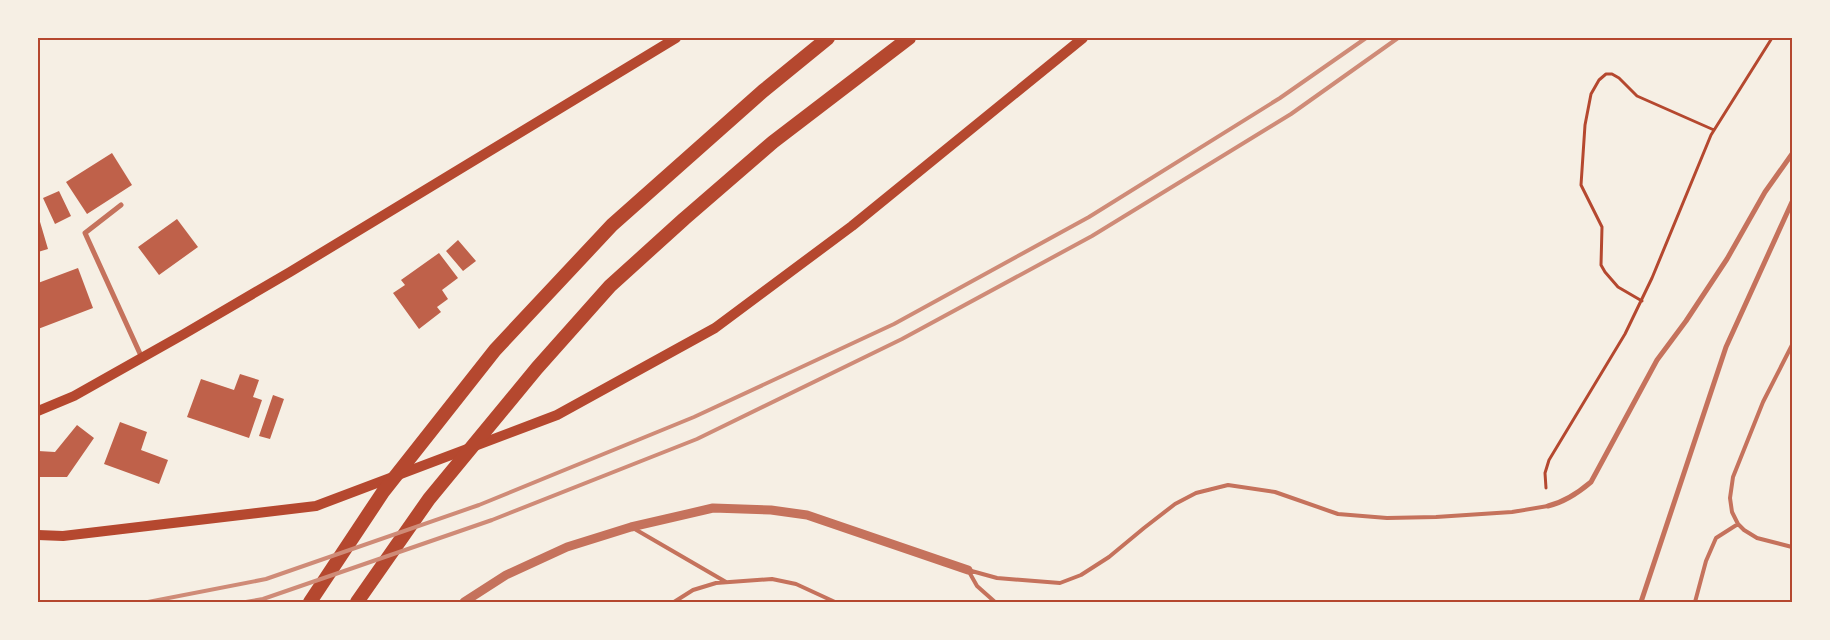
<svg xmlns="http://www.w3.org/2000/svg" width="1830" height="640" font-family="'DM Sans',sans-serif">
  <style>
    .building { fill: #bf614a }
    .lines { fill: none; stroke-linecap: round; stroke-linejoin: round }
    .path { stroke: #b5482f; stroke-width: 3 }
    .service { stroke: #c5725c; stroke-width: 4 }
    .minor { stroke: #c5725c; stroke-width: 5 }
    .tertiary { stroke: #c5725c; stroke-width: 9 }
    .secondary { stroke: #b5482f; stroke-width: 10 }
    .trunk { stroke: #b5482f; stroke-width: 14 }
    .rail { stroke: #cf8b77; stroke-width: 4 }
    .neatline { fill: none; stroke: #b5482f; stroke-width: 2 }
  </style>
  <rect width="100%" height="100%" fill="#f6efe4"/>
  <path class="building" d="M 112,153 L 132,185 L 87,214 L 66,182 Z
    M 59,191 L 71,216 L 55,224 L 43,198 Z
    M 38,215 L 48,249 L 38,252 Z
    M 177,219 L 198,247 L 159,275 L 138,247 Z
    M 458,240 L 476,261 L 463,271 L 446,251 Z
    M 439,253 L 458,278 L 442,290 L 448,299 L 437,307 L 441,312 L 419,329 L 393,293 L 405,285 L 401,280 Z
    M 78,268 L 93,308 L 38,329 L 38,283 Z
    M 240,374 L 259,380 L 253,397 L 262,400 L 249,438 L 187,417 L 201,379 L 234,390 Z
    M 273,395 L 284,399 L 270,439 L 259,436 Z
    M 120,422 L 147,432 L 141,450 L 168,460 L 159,484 L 104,464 Z
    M 77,425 L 94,438 L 67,477 L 38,477 L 38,451 L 55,452 Z"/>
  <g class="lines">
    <path class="path" d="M 1642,301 L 1618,287 L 1605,272 L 1601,265 L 1602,227 L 1581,185 L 1585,125 L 1591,94 L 1599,80 L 1606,74 L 1612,74 L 1619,78 L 1637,96 L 1714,130
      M 1546,488 L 1545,473 L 1549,460 L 1625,334 L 1652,278 L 1711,135 L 1772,38"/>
    <path class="service" d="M 1792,345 L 1763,402 L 1733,477 L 1730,498 L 1732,512 L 1738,524 L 1744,530 L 1757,538 L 1792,547
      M 633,528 L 726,582
      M 968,570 L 997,578 L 1060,583 L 1081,575 L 1109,557 L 1144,528 L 1175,504 L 1196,493 L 1228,485 L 1275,492 L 1338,514 L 1387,518 L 1436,517 L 1512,512 L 1548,506
      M 968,570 L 977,586 L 995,602
      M 674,602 L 693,590 L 716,583 L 772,579 L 796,584 L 835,602
      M 1695,602 L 1706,561 L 1716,538 L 1738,524"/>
    <path class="minor" d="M 121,205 L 85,233 L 142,358
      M 1548,506 C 1565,502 1578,493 1591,482 L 1657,360 L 1686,321 L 1727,259 L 1765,192 L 1792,154
      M 1641,602 L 1726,347 L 1792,202"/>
    <path class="tertiary" d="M 464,602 L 506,575 L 567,547 L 631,527 L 713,508 L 771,510 L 807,515 L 968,570"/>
    <path class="secondary" d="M 38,411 L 74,396 L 184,334 L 290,272 L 676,38
      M 38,535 L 63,536 L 316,506 L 557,415 L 715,328 L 852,226 L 1083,38"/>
    <path class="trunk" d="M 310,602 L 383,492 L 495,350 L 612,225 L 763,91 L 828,38
      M 357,602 L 429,499 L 537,368 L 610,286 L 684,219 L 773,142 L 909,38"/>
    <path class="rail" d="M 148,602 L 266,579 L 479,505 L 694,417 L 894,324 L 1089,217 L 1280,98 L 1366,38
      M 246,602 L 263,599 L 492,520 L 697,439 L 902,339 L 1092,236 L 1291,114 L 1398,38"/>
  </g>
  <rect width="1830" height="640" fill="none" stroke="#f6efe4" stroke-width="78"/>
  <rect x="39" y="39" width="1752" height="562" class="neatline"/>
</svg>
